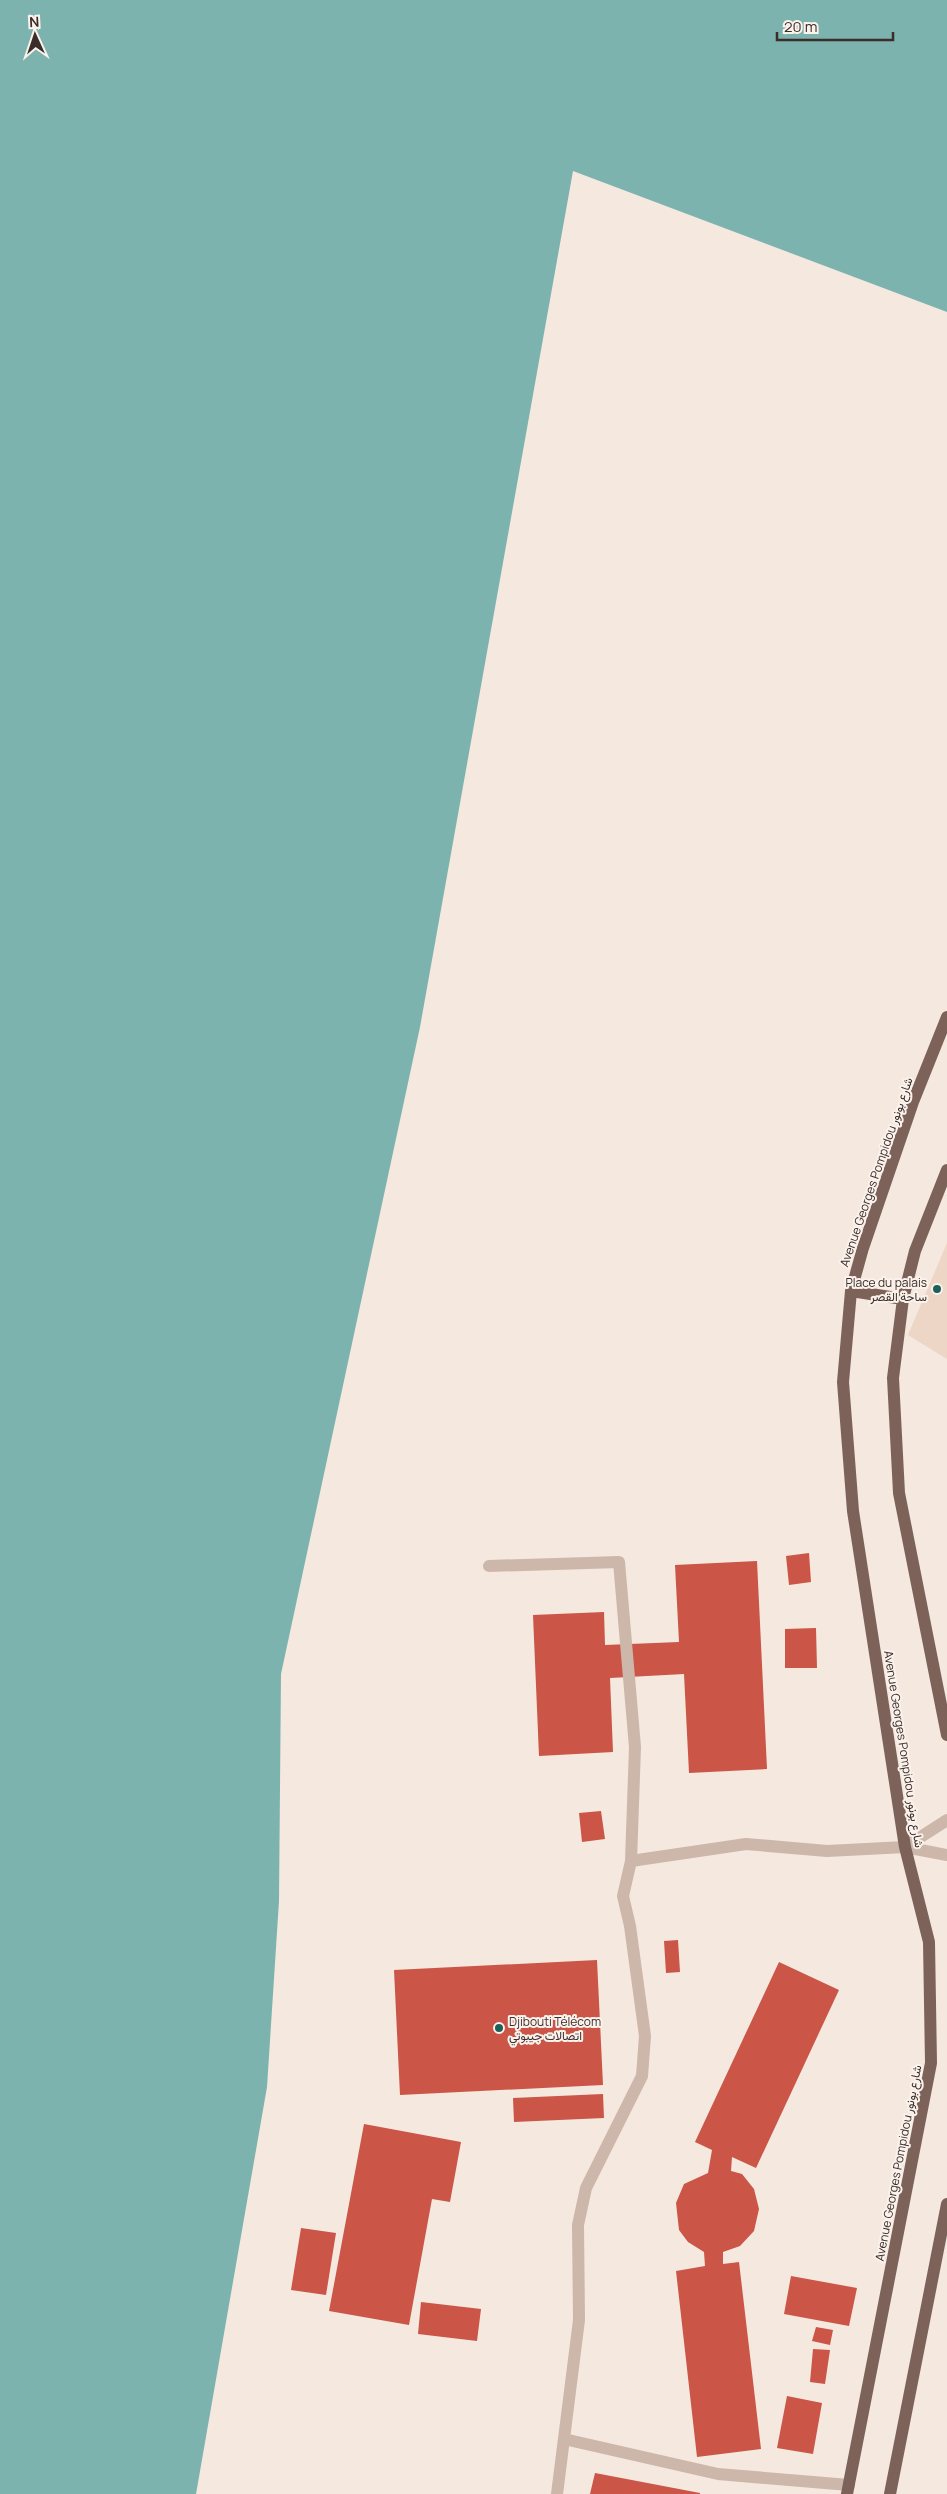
<svg xmlns="http://www.w3.org/2000/svg" width="947" height="2494" font-family="Manrope,Vazirmatn,sans-serif">
  <style>
    .plaza { fill: #edd6c6 }
    .water { fill: #7db3ae }
    .building { fill: #cb5546 }
    .lines { fill: none; stroke-linecap: round; stroke-linejoin: round }
    .minor { stroke: #cdb6aa; stroke-width: 12 }
    .major { stroke: #7d625a; stroke-width: 12 }
    .poi-dot { fill: #1d5f5a; stroke: #fbf2ec; stroke-width: 2 }
    .labels { text-anchor: middle; dominant-baseline: central; stroke-width: 4; stroke-linejoin: round; paint-order: stroke }
    .street-label { font-size: 12px; fill: #3b2d2a; stroke: #fbf2ec }
    .poi-label { font-size: 12px; fill: #3b2d2a; stroke: #fbf2ec; text-anchor: end }
  </style>
  <rect width="100%" height="100%" fill="#f4e8df"/>
  <path class="plaza" d="M 947,1243 L 947,1359 L 908,1335 Z"/>
  <path class="water" d="M 0,0 L 947,0 L 947,312 L 573,171 L 420,1027 L 281,1674 L 279,1901 L 267,2087 L 196,2494 L 0,2494 Z"/>
  <path class="building" d="M 809,1553 L 811,1582 L 789,1585 L 786,1556 Z
    M 757,1561 L 767,1769 L 689,1773 L 684,1674 L 610,1678 L 613,1752 L 539,1756 L 533,1615 L 604,1612 L 605,1645 L 679,1642 L 675,1565 Z
    M 816,1628 L 817,1668 L 785,1668 L 785,1629 Z
    M 601,1811 L 605,1839 L 582,1842 L 579,1813 Z
    M 678,1940 L 680,1972 L 666,1973 L 664,1941 Z
    M 597,1960 L 603,2085 L 400,2095 L 394,1970 Z
    M 779,1962 L 839,1990 L 756,2168 L 732,2157 L 731,2171 L 742,2174 L 754,2189 L 759,2209 L 754,2231 L 740,2246 L 723,2252 L 723,2264 L 739,2262 L 761,2449 L 697,2457 L 676,2271 L 705,2266 L 704,2252 L 688,2242 L 679,2230 L 676,2203 L 684,2184 L 708,2173 L 712,2150 L 695,2142 Z
    M 603,2094 L 604,2118 L 514,2122 L 513,2098 Z
    M 364,2124 L 461,2142 L 450,2202 L 432,2199 L 409,2325 L 329,2311 Z
    M 301,2228 L 336,2233 L 326,2295 L 291,2290 Z
    M 791,2276 L 857,2288 L 849,2326 L 784,2314 Z
    M 421,2302 L 481,2309 L 477,2341 L 418,2334 Z
    M 816,2327 L 833,2330 L 830,2345 L 812,2341 Z
    M 813,2349 L 830,2350 L 825,2384 L 810,2382 Z
    M 787,2396 L 822,2403 L 813,2454 L 777,2448 Z
    M 595,2473 L 700,2493 L 700,2494 L 590,2494 Z"/>
  <g class="lines">
    <path class="minor" d="M 489,1566 L 619,1562 L 635,1747 L 631,1861
      M 905,1847 L 947,1820
      M 564,2439 L 718,2474 L 849,2485
      M 557,2494 L 579,2320 L 578,2225 L 586,2188 L 642,2076 L 645,2036 L 630,1926 L 623,1896 L 631,1861 L 746,1844 L 827,1851 L 905,1847 L 947,1855"/>
    <path class="major" d="M 947,1170 L 915,1251 L 903,1299 L 893,1378 L 899,1493 L 947,1735
      M 851,1291 L 903,1299
      M 847,2494 L 931,2063 L 929,1942 L 905,1847 L 853,1511 L 843,1382 L 851,1291 L 863,1248 L 913,1102 L 947,1017
      M 890,2494 L 947,2204"/>
  </g>
  <g class="poi-dot">
    <circle cx="937" cy="1289" r="5"/>
    <circle cx="499" cy="2028" r="5"/>
  </g>
  <g class="labels">
    <g class="street-label">
      <text transform="translate(876 1172) rotate(-71)">Avenue Georges Pompidou شارع بونور</text>
      <text transform="translate(904 1749) rotate(81)">Avenue Georges Pompidou شارع بونور</text>
      <text transform="translate(898 2163) rotate(-79)">Avenue Georges Pompidou شارع بونور</text>
    </g>
    <g class="poi-label">
      <text x="927" y="1282">Place du palais<tspan x="927" dy="14">ساحة القصر</tspan></text>
      <text x="509" y="2021" text-anchor="start">Djibouti Télécom<tspan x="509" dy="14">اتصالات جيبوتي</tspan></text>
    </g>
  </g>
  <g transform="translate(35 35) rotate(357)" stroke="#fbf2ec" stroke-width="4" paint-order="stroke">
  <path d="M0-4L9 19L0 12L-9 19Z" fill="#3b2d2a"/>
  <text y="-8" font-size="14" font-weight="bold" text-anchor="middle" fill="#3b2d2a">N</text>
  </g>
  <path d="M777 32v8h116v-8" fill="none" stroke="#3b2d2a" stroke-width="2.5"/>
  <text x="784" y="32" font-size="15" fill="#3b2d2a" stroke="#fbf2ec" stroke-width="4" paint-order="stroke">20 m</text>
</svg>
